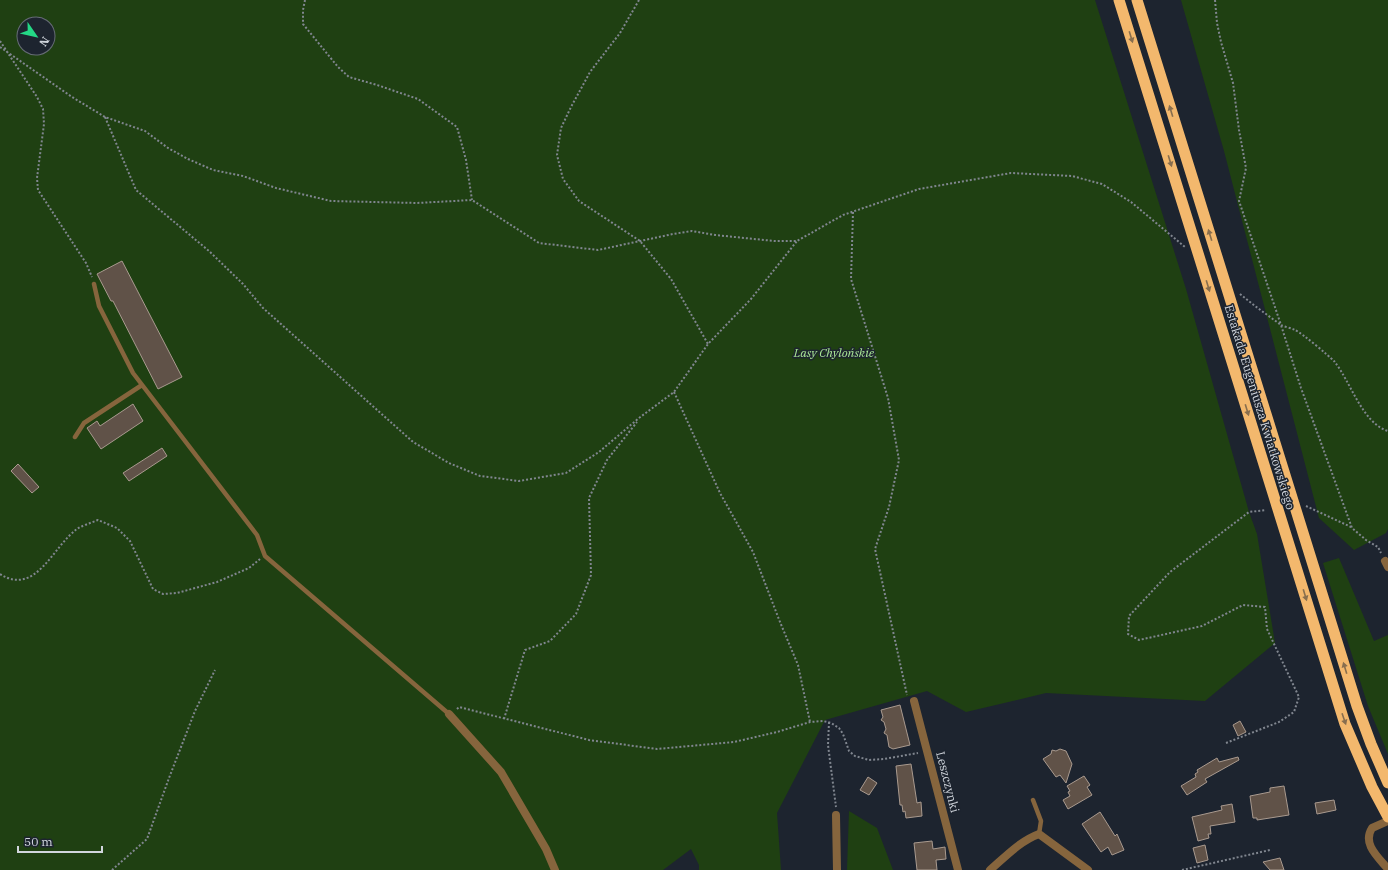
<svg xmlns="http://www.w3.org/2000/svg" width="1388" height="870" font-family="'IBM Plex Serif',serif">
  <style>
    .green { fill: #1f4012; fill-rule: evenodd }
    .building { fill: #605248; stroke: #a99a8f }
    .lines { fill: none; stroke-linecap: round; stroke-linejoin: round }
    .path { stroke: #80868f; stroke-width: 2; stroke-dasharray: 2 2; stroke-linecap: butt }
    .service { stroke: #86653d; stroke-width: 4.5 }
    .minor { stroke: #86653d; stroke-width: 8 }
    .trunk { stroke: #f3b86d; stroke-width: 11 }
    .oneway { fill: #886e4e }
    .labels { text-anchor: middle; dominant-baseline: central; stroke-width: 3; stroke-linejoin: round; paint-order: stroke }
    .park-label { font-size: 12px; font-style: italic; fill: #aae896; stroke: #1d242f }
    .street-label { font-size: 12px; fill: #d1d6dd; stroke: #1d242f }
  </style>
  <rect width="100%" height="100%" fill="#1d242f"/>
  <path class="green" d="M 0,0 L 1095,0 L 1186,289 L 1249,512 L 1257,534 L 1275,643 L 1205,701 L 1046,693 L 966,712 L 927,691 L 825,720 L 777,813 L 781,870 L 699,870 L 699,865 L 691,849 L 663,870 L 0,870 ZM 24,24 L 48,24 L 48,48 L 24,48 Z
    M 1181,0 L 1388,0 L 1388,529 L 1386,533 L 1354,550 L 1319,518 L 1224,151 Z
    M 1339,558 L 1374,641 L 1388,635 L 1388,754 L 1368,706 L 1323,563 Z
    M 849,811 L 877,828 L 893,870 L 847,870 Z"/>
  <path class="building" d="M 122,261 L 182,377 L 158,389 L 113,301 L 111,301 L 97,274 Z
    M 133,404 L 143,421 L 101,449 L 87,428 L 97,421 L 100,426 Z
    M 162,448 L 167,456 L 129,481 L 123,473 Z
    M 18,464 L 39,487 L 32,493 L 11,471 Z
    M 900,705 L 910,745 L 893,749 L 889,747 L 887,735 L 884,733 L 886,729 L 884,722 L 881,720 L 883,717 L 881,710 Z
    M 1240,721 L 1246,732 L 1238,736 L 1233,725 Z
    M 1060,749 L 1066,751 L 1072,764 L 1066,783 L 1060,775 L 1056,777 L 1043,759 L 1051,754 L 1052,750 L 1056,751 Z
    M 1238,757 L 1239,760 L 1205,779 L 1207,782 L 1187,795 L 1181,786 L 1196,777 L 1195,774 L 1198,772 L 1197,770 L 1217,758 L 1219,762 Z
    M 911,764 L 917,803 L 921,802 L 922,816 L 906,818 L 905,811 L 903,812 L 902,805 L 900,805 L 896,766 Z
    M 1084,776 L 1090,785 L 1087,787 L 1092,795 L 1068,809 L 1063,800 L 1070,796 L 1068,792 L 1070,791 L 1067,786 Z
    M 868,777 L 877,783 L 869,795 L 860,790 Z
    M 1284,786 L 1289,815 L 1257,820 L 1257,818 L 1253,818 L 1250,796 L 1270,792 L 1270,788 Z
    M 1334,800 L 1336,810 L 1317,814 L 1315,803 Z
    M 1232,804 L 1235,822 L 1210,826 L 1211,834 L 1208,834 L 1209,838 L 1198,841 L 1192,817 L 1222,810 L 1221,806 Z
    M 1100,812 L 1115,836 L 1117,834 L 1124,850 L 1112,855 L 1108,847 L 1101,852 L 1086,830 L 1082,824 Z
    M 932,841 L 933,849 L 945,847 L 946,859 L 936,860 L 937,870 L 917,870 L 914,843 Z
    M 1205,845 L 1208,860 L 1197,863 L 1193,848 Z
    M 1280,858 L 1284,870 L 1270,870 L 1263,862 Z"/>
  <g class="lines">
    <path class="path" d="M 305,0 L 303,10 L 303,24 L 338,67 L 349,77 L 377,85 L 418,99 L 457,127 L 466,160 L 472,200
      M 639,0 L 620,33 L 590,72 L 571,107 L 561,128 L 557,155 L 563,179 L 579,201 L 640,241 L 671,279 L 708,344
      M 1215,0 L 1217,23 L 1221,42 L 1233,83 L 1239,130 L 1246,168 L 1239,201 L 1281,325 C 1285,327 1291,328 1295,330 C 1302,333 1329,356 1334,361 C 1351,382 1362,423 1388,431
      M 0,41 L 37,97 L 43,109 L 44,124 L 37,178 L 38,190 L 86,263 L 92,277
      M 0,47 L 72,97 L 105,117 L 145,131 L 168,148 L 188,159 L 213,170 L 243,176 L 276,188 L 331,201 L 417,203 L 472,200 L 539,243 L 598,250 L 673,234 L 692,231 L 715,235 L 774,241 L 797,241 L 843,215 L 919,189 L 1011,173 L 1072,176 L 1102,184 L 1131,202 L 1185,247
      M 105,117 L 136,190 L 209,251 L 243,284 L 263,308 L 413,442 L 449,463 L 480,476 L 519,481 L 566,473 L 599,452 L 639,418
      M 853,212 L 851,279 L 888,398 L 899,460 L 889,507 L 875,549 L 907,695
      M 1240,294 L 1255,306 L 1281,325 L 1301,388 L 1352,528 L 1366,540 L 1378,547 L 1381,553
      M 674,392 L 720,493 L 753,552 L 780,622 L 798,665 L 810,722
      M 639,418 L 674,392 L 708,344 L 751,299 L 797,241
      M 1306,506 L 1351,527
      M 0,574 C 36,597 53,546 77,529 C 83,525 91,523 98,520 L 117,528 L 130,541 L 153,589 L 163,594 L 177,593 L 217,582 L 249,568 L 260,559
      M 457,709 L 459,707 L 589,740 L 657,749 L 734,742 L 777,732 L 810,722 L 823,721 L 831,723 L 839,728 L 843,734 L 849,751 L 855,756 L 869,760 L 884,759 L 918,753
      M 504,719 L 525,650 L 550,641 L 576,614 L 591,575 L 589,498 L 607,460 L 637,422
      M 829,722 L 828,745 L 836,807
      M 1226,743 L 1279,722 L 1294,712 L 1299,697 L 1267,629 L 1265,607 L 1243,605 L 1202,626 L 1139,640 L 1128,634 L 1129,616 L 1170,572 L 1249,512 L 1266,510
      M 112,870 L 147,839 L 169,778 L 195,711 L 215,670
      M 1182,870 L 1270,850"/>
    <path class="service" d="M 94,284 L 99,306 L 133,373 L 257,535 L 265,556 L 449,714
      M 75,437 L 84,423 L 142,385
      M 1033,800 L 1041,821 L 1039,834"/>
    <path class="minor" d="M 1385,561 L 1388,567
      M 914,701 L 958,870
      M 449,714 L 501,772 L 546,849 L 555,870
      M 836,815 L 837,870
      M 1388,821 L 1372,828 C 1362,844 1378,857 1388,869
      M 990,870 C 1005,857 1020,841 1039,834 L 1088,870"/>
    <path class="trunk" d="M 1119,0 L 1345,724 L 1372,787 L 1388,817
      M 1137,0 L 1357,706 L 1371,744 L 1388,783"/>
  </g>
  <defs><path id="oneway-solid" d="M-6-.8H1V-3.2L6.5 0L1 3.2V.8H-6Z"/></defs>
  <g class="oneway">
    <use href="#oneway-solid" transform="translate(1131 37) rotate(73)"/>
    <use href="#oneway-solid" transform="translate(1171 111) rotate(-107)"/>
    <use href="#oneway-solid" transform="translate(1170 161) rotate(73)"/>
    <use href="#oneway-solid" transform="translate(1210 235) rotate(-107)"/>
    <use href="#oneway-solid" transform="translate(1208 286) rotate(73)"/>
    <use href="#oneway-solid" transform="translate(1247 410) rotate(73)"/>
    <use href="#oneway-solid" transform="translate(1305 595) rotate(73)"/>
    <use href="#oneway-solid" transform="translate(1345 668) rotate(-107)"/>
    <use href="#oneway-solid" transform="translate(1344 719) rotate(71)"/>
  </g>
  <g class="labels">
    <g class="park-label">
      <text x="834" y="352">Lasy Chylońskie</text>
    </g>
    <g class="street-label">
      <text transform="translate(1260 407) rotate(73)">Estakada Eugeniusza Kwiatkowskiego</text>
      <text transform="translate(948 782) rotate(76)">Leszczynki</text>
    </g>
  </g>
  <g transform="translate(36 36) rotate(124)"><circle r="19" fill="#1d242f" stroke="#656b75"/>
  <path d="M0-3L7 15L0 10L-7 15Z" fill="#24d886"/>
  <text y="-6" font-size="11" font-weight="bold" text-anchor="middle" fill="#d1d6dd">N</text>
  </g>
  <path d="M18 846v6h84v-6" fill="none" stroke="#d1d6dd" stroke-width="2"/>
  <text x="24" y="846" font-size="12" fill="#d1d6dd" stroke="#1d242f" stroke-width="3" paint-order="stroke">50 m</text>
</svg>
